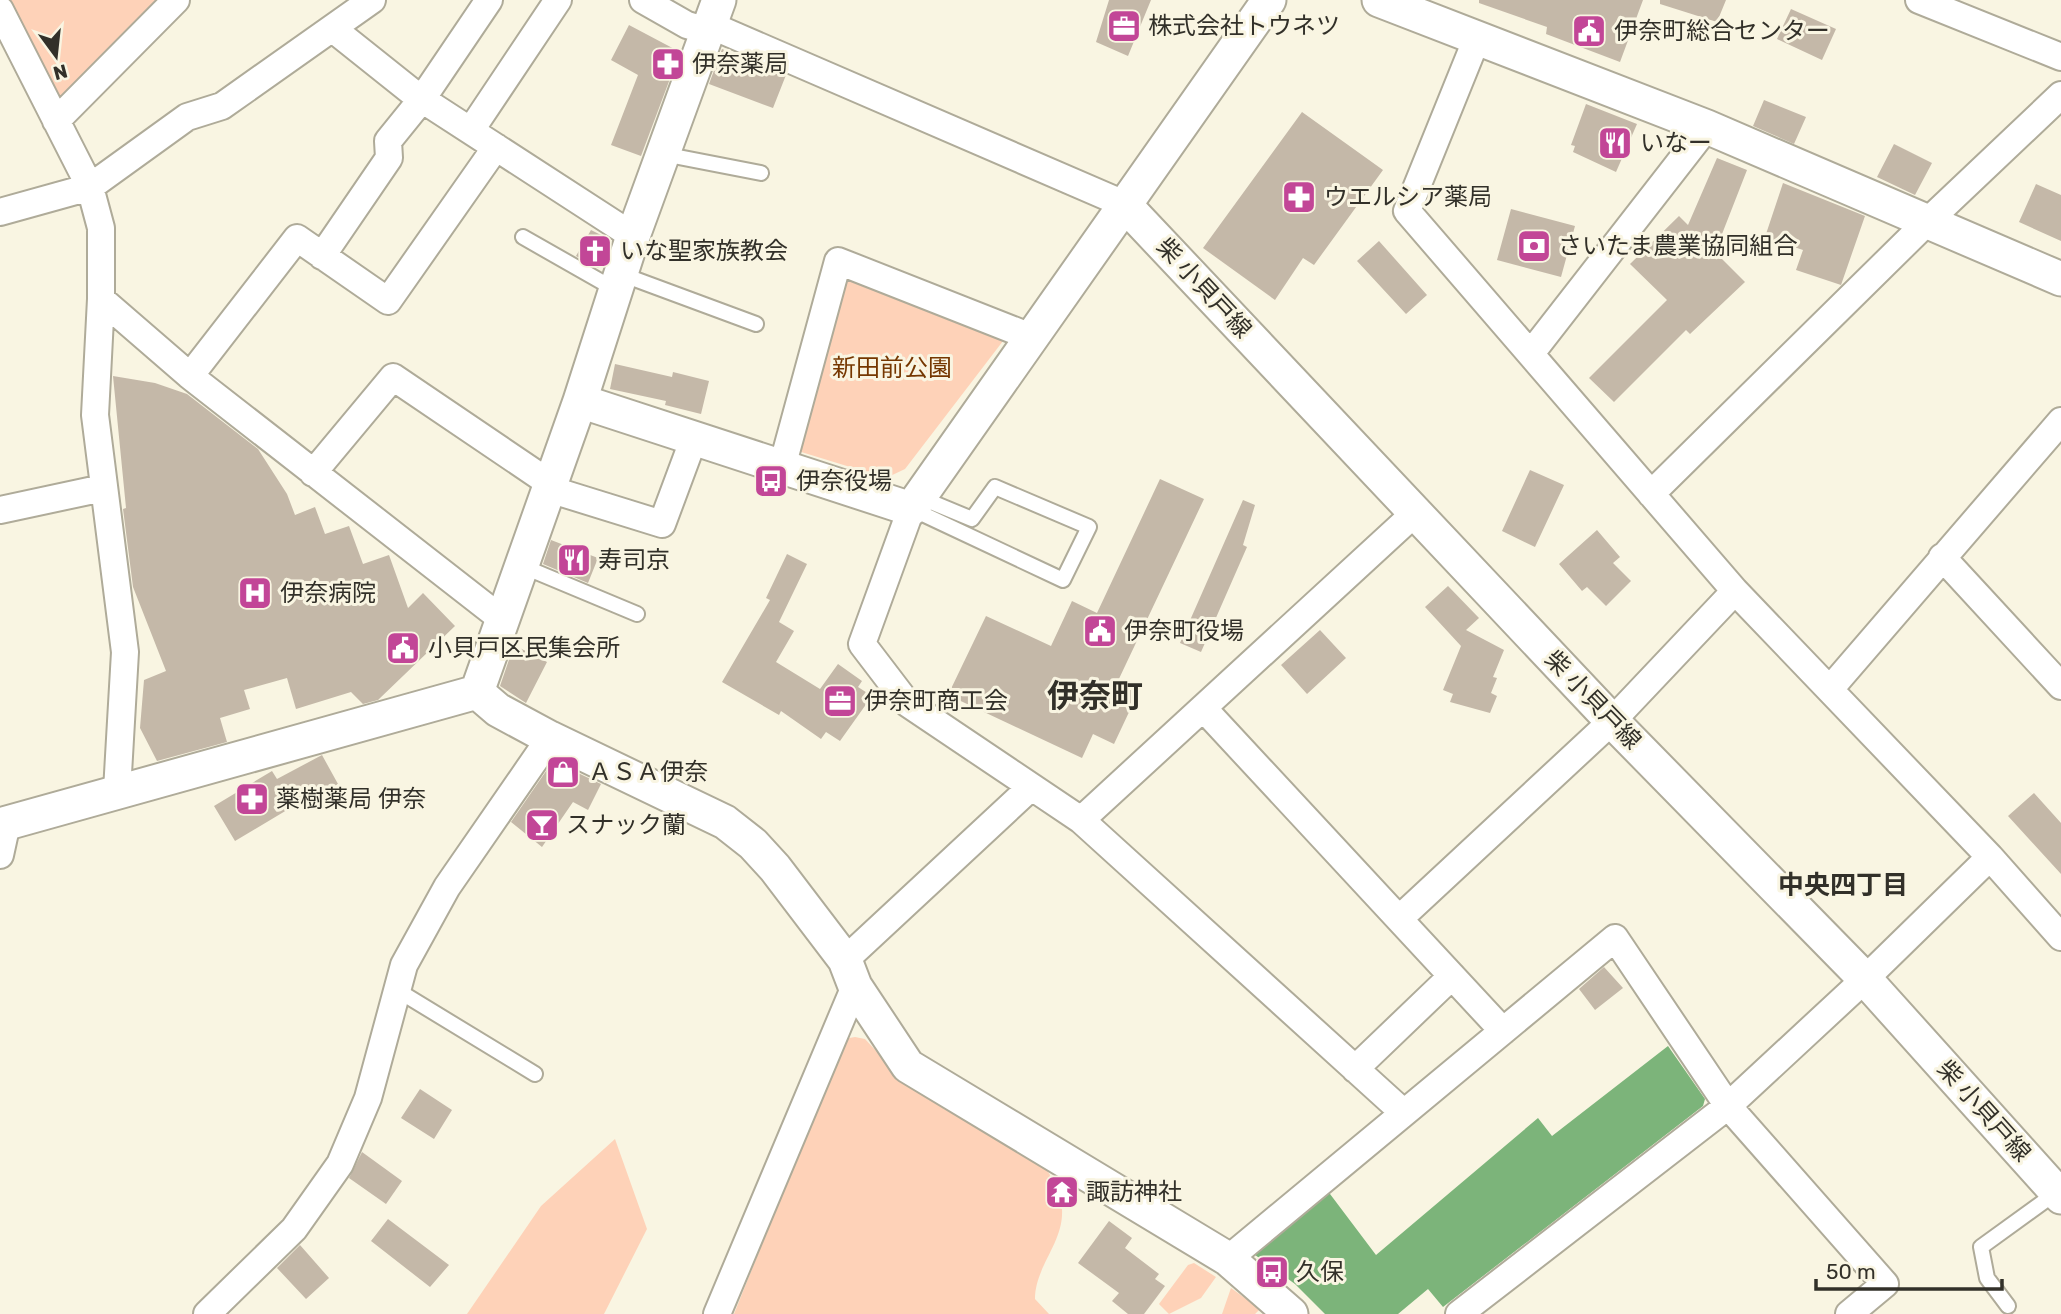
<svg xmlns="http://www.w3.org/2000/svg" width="2061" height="1314" font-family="Rubik,'Noto Sans JP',sans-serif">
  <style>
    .green { fill: #fed2b8 }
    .water { fill: #7cb47a }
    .building { fill: #c4b8a8 }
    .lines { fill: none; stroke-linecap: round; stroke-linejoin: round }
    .service-casing { stroke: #afab99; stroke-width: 18 }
    .minor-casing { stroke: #afab99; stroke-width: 30 }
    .tertiary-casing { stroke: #afab99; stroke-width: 37 }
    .service { stroke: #fff; stroke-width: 14 }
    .minor { stroke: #fff; stroke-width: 26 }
    .tertiary { stroke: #fff; stroke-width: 33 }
    .labels { text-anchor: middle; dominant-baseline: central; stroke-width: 6; stroke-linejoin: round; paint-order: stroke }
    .poi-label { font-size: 24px; fill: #323029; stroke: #f9f5e2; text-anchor: start }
    .street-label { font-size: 24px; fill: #323029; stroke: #f9f5e2 }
    .park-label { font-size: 24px; fill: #753700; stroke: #f9f5e2 }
    .neighbourhood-label { font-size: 26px; font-weight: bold; fill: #323029; stroke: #f9f5e2 }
    .district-label { font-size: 32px; font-weight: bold; fill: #323029; stroke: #f9f5e2 }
  </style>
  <rect width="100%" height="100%" fill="#f9f5e2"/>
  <path class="green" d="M 8,0 L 166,0 L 58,103 Z
    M 850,273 L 999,333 L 1003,341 L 905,469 L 886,478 L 798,451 L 842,277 Z
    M 855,1037 L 865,1039 L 894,1070 L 944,1109 L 1037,1154 L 1050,1175 L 1047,1199 L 1062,1209 C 1064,1243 1035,1266 1035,1299 L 1049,1314 L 734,1314 L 844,1039 Z
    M 615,1139 L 647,1229 L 604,1314 L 467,1314 L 541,1206 Z
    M 1194,1263 L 1216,1277 L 1201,1298 L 1169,1314 L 1159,1304 L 1188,1265 Z
    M 1231,1288 L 1260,1309 L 1255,1314 L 1222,1314 Z"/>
  <path class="water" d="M 1668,1046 L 1705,1099 L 1703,1106 L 1443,1307 L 1428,1289 L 1398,1314 L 1325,1314 L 1295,1284 L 1251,1252 L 1327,1190 L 1376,1255 L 1538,1118 L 1552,1136 Z"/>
  <path class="building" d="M 1109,0 L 1151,0 L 1128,56 L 1096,42 Z
    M 1479,0 L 1643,0 L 1620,62 L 1546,34 L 1547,27 L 1479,3 Z
    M 1660,0 L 1726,0 L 1717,22 L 1660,4 Z
    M 1791,9 L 1836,29 L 1822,60 L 1777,39 Z
    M 629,25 L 680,52 L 641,156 L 611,145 L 638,75 L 611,60 Z
    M 722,49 L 786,75 L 773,108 L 709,84 Z
    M 1764,100 L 1806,117 L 1794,144 L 1753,126 Z
    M 1586,104 L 1637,124 L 1616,172 L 1573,152 L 1575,146 L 1571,145 Z
    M 1302,112 L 1383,170 L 1314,265 L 1303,258 L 1275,300 L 1203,248 Z
    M 1894,144 L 1932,163 L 1915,195 L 1877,177 Z
    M 1717,158 L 1747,170 L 1715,252 L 1745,282 L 1690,334 L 1686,330 L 1614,402 L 1589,378 L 1667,300 L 1630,264 L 1679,216 L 1688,225 Z
    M 1783,183 L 1865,216 L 1841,285 L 1796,270 L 1803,250 L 1765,237 Z
    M 2036,184 L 2061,195 L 2061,241 L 2019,222 Z
    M 1511,209 L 1575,226 L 1561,277 L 1497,260 Z
    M 591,230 L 609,239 L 610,245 L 604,262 L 598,268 L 576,256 Z
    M 1379,241 L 1427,295 L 1406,314 L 1357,261 Z
    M 615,364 L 672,377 L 673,372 L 709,381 L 701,414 L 665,405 L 666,401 L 610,389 Z
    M 113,376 L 155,383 L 187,394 L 258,449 L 287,494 L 295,515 L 315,507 L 325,534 L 349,526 L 363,564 L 389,555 L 408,608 L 423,593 L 455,626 L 378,700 L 363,704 L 351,692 L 296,709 L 287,678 L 244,690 L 250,709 L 220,718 L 227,742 L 157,761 L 140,728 L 144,680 L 166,671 L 133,587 L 123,509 L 126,508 Z
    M 1530,470 L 1564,485 L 1535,547 L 1502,531 Z
    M 1160,479 L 1204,499 L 1117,683 L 1138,693 L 1114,744 L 1093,734 L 1082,758 L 948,695 L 986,616 L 1051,646 L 1072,601 L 1097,613 Z
    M 1243,500 L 1255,505 L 1243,545 L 1247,547 L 1201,652 L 1180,643 Z
    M 1597,530 L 1620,557 L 1613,563 L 1631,581 L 1606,606 L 1587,587 L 1582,591 L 1559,564 Z
    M 551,540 L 598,558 L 588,583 L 543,564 Z
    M 787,554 L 807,564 L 779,622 L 794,631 L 776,662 L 820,689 L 838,664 L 862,681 L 858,687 L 872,696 L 840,741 L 826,732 L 821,739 L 781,711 L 779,715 L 722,682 L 770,600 L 766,598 Z
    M 1448,586 L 1479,618 L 1466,630 L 1504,650 L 1493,677 L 1497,678 L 1491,693 L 1497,696 L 1490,713 L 1450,702 L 1453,694 L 1443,690 L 1461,646 L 1425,607 Z
    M 1320,630 L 1346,658 L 1307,694 L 1281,665 Z
    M 514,645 L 547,662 L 526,703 L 500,686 Z
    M 322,755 L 338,784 L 298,807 L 297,804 L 235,841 L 214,806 L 272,771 L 277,779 Z
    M 553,761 L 601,784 L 588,810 L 573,802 L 542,847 L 511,822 Z
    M 2034,793 L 2061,823 L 2061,874 L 2008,816 Z
    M 1604,967 L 1623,988 L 1595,1010 L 1579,989 Z
    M 420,1089 L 452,1110 L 434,1139 L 401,1118 Z
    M 362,1152 L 402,1181 L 386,1204 L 349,1178 Z
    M 388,1219 L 449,1265 L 430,1287 L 371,1241 Z
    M 1109,1221 L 1132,1238 L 1125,1248 L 1159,1274 L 1155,1279 L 1165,1286 L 1144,1314 L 1128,1314 L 1112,1301 L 1119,1293 L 1078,1263 Z
    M 300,1245 L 329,1278 L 306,1299 L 277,1268 Z"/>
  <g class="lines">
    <g class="service-casing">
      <path id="service" d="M 663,154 L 761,173
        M 523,237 L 616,290
        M 621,274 L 756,324
        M 912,509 L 1063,580 L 1089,527 L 995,487 L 972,519 L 919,497
        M 522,566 L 637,614
        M 397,990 L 535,1074
        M 2008,1306 L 1987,1278 L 1981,1247 L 2057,1192"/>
    </g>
    <g class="minor-casing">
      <path id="minor" d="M 643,0 L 687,25 L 708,31
        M 1919,0 L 2061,57
        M 0,10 L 90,187 L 101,228 L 101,299 L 95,415 L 125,652 L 117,791
        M 710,25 L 1124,204
        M 333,29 L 417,96 L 633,236
        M 1477,38 L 1407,211 L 1735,591 L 1990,857 L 2061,937
        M 56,121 L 176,0
        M 471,130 L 558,0
        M 0,212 L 90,187 L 187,117 L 222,106 L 372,0
        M 322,256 L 389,158 L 388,141 L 422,99 L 489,0
        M 101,299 L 190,376 L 503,620
        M 1532,352 L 1707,127
        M 190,376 L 297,238 L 388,301 L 496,147
        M 782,467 L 838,261 L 1031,337
        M 313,473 L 393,377 L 551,484
        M 549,489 L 662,524 L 694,438
        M 1651,494 L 1928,221 L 2061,95
        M 911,509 L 862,644 L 907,703 L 1081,820 L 1415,513
        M 0,510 L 103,488
        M 1942,557 L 2061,686
        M 1830,689 L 2061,421
        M 1204,709 L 1503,1031
        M 1081,820 L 1404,1113
        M 0,855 L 7,823
        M 1399,919 L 1612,721 L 1735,591
        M 845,960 L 1030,788
        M 1355,1069 L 1452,976
        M 1228,1259 L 1615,938 L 1728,1106 L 1885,1284 L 1849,1314
        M 207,1314 L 294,1229 L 340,1164 L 368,1098 L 404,965 L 447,887 L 550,738
        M 717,1314 L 855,986
        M 1459,1314 L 1728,1106 L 1865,979 L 1990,857"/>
    </g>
    <g class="tertiary-casing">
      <path id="tertiary" d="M 1379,0 L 1707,127 L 2061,279
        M 1124,204 L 1612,721 L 1865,979 L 2061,1197
        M 580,401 L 911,509 L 1269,0
        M 477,692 L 498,710 L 550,738 L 725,822 L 753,844 L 775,868 L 845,960 L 855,986 L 908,1066 L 1228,1259 L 1291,1314
        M 477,692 L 580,401 L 633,236 L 719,0
        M 0,825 L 477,692"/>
    </g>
    <use href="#service" class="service"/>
    <use href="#minor" class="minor"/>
    <use href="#tertiary" class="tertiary"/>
  </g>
  <defs>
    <g id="office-square" transform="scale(1.75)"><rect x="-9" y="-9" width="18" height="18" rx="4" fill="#c24697" stroke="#f9f5e2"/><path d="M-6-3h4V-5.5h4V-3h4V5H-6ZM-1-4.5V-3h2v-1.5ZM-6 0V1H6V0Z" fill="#fff"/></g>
    <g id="civic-square" transform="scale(1.75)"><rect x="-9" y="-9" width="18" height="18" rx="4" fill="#c24697" stroke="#f9f5e2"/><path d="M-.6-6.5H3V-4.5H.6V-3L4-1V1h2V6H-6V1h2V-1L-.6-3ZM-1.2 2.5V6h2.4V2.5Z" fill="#fff"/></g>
    <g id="pharmacy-square" transform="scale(1.75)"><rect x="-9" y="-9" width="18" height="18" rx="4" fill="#c24697" stroke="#f9f5e2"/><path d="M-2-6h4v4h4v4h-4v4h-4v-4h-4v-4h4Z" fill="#fff"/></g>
    <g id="restaurant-square" transform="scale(1.75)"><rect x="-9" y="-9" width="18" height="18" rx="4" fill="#c24697" stroke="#f9f5e2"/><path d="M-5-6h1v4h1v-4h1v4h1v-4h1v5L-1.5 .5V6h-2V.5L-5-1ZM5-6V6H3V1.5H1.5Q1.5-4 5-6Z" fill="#fff"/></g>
    <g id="bank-square" transform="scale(1.75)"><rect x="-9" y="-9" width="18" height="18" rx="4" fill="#c24697" stroke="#f9f5e2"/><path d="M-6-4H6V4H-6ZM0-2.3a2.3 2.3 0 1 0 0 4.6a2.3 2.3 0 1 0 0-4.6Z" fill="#fff"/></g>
    <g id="church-square" transform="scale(1.75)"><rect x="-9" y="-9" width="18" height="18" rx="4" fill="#c24697" stroke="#f9f5e2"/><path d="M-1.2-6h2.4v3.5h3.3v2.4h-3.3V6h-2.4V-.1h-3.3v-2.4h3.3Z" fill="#fff"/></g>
    <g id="bus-square" transform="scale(1.75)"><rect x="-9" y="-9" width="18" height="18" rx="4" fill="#c24697" stroke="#f9f5e2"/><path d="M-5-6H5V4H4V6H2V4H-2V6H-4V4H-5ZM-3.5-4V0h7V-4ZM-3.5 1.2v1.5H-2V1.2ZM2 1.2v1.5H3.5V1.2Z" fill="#fff"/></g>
    <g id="hospital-square" transform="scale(1.75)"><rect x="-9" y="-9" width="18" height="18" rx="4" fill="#c24697" stroke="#f9f5e2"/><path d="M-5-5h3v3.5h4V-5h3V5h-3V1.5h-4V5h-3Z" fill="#fff"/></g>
    <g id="shop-square" transform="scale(1.75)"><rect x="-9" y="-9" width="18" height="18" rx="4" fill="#c24697" stroke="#f9f5e2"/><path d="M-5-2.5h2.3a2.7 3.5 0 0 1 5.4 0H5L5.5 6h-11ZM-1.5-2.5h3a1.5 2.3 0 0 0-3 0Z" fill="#fff"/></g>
    <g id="bar-square" transform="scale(1.75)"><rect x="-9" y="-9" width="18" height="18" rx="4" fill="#c24697" stroke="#f9f5e2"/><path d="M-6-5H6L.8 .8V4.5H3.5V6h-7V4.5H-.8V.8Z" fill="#fff"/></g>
    <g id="temple-square" transform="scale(1.75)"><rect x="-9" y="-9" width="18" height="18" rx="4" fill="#c24697" stroke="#f9f5e2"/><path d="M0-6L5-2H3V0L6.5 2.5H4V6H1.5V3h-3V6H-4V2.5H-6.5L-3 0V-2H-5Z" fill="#fff"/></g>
  </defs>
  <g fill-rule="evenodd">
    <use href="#office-square" x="1124" y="26"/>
    <use href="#civic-square" x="1589" y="31"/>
    <use href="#pharmacy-square" x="668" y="64"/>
    <use href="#restaurant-square" x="1615" y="143"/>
    <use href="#pharmacy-square" x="1299" y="197"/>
    <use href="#bank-square" x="1534" y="246"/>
    <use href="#church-square" x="595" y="251"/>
    <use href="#bus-square" x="771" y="481"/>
    <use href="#restaurant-square" x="574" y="560"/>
    <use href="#hospital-square" x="255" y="593"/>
    <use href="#civic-square" x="1100" y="631"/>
    <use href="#civic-square" x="403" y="648"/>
    <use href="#office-square" x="840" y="701"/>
    <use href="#shop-square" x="563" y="772"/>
    <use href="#pharmacy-square" x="252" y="799"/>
    <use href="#bar-square" x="542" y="825"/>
    <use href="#temple-square" x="1062" y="1192"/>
    <use href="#bus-square" x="1272" y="1272"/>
  </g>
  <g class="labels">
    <g class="poi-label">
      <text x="1148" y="26">株式会社トウネツ</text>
      <text x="1614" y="31">伊奈町総合センター</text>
      <text x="692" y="64">伊奈薬局</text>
      <text x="1640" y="143">いなー</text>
      <text x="1324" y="197">ウエルシア薬局</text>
      <text x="1558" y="246">さいたま農業協同組合</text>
      <text x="620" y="251">いな聖家族教会</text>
      <text x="796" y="481">伊奈役場</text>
      <text x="598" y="560">寿司京</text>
      <text x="280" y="593">伊奈病院</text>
      <text x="1124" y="631">伊奈町役場</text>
      <text x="428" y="648">小貝戸区民集会所</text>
      <text x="864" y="701">伊奈町商工会</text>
      <text x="588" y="772">ＡＳＡ伊奈</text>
      <text x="276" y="799">薬樹薬局 伊奈</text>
      <text x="566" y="825">スナック蘭</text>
      <text x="1086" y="1192">諏訪神社</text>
      <text x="1296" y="1272">久保</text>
    </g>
    <g class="street-label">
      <text transform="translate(1204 288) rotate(47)">柴 小貝戸線</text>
      <text transform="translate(1593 700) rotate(46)">柴 小貝戸線</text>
      <text transform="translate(1984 1111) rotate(48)">柴 小貝戸線</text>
    </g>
    <g class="park-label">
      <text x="892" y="368">新田前公園</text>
    </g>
    <g class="neighbourhood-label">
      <text x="1843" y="885">中央四丁目</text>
    </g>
    <g class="district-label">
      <text x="1095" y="696">伊奈町</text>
    </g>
  </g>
  <g transform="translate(56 56) rotate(165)" stroke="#f9f5e2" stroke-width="5" paint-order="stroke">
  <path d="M0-5L12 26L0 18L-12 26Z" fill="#323029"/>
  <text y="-10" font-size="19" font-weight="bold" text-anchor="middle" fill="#323029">N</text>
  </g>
  <path d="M1816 1279v10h186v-10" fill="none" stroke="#323029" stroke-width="3.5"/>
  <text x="1826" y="1279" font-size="21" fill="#323029" stroke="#f9f5e2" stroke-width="5" paint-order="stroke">50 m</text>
</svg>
